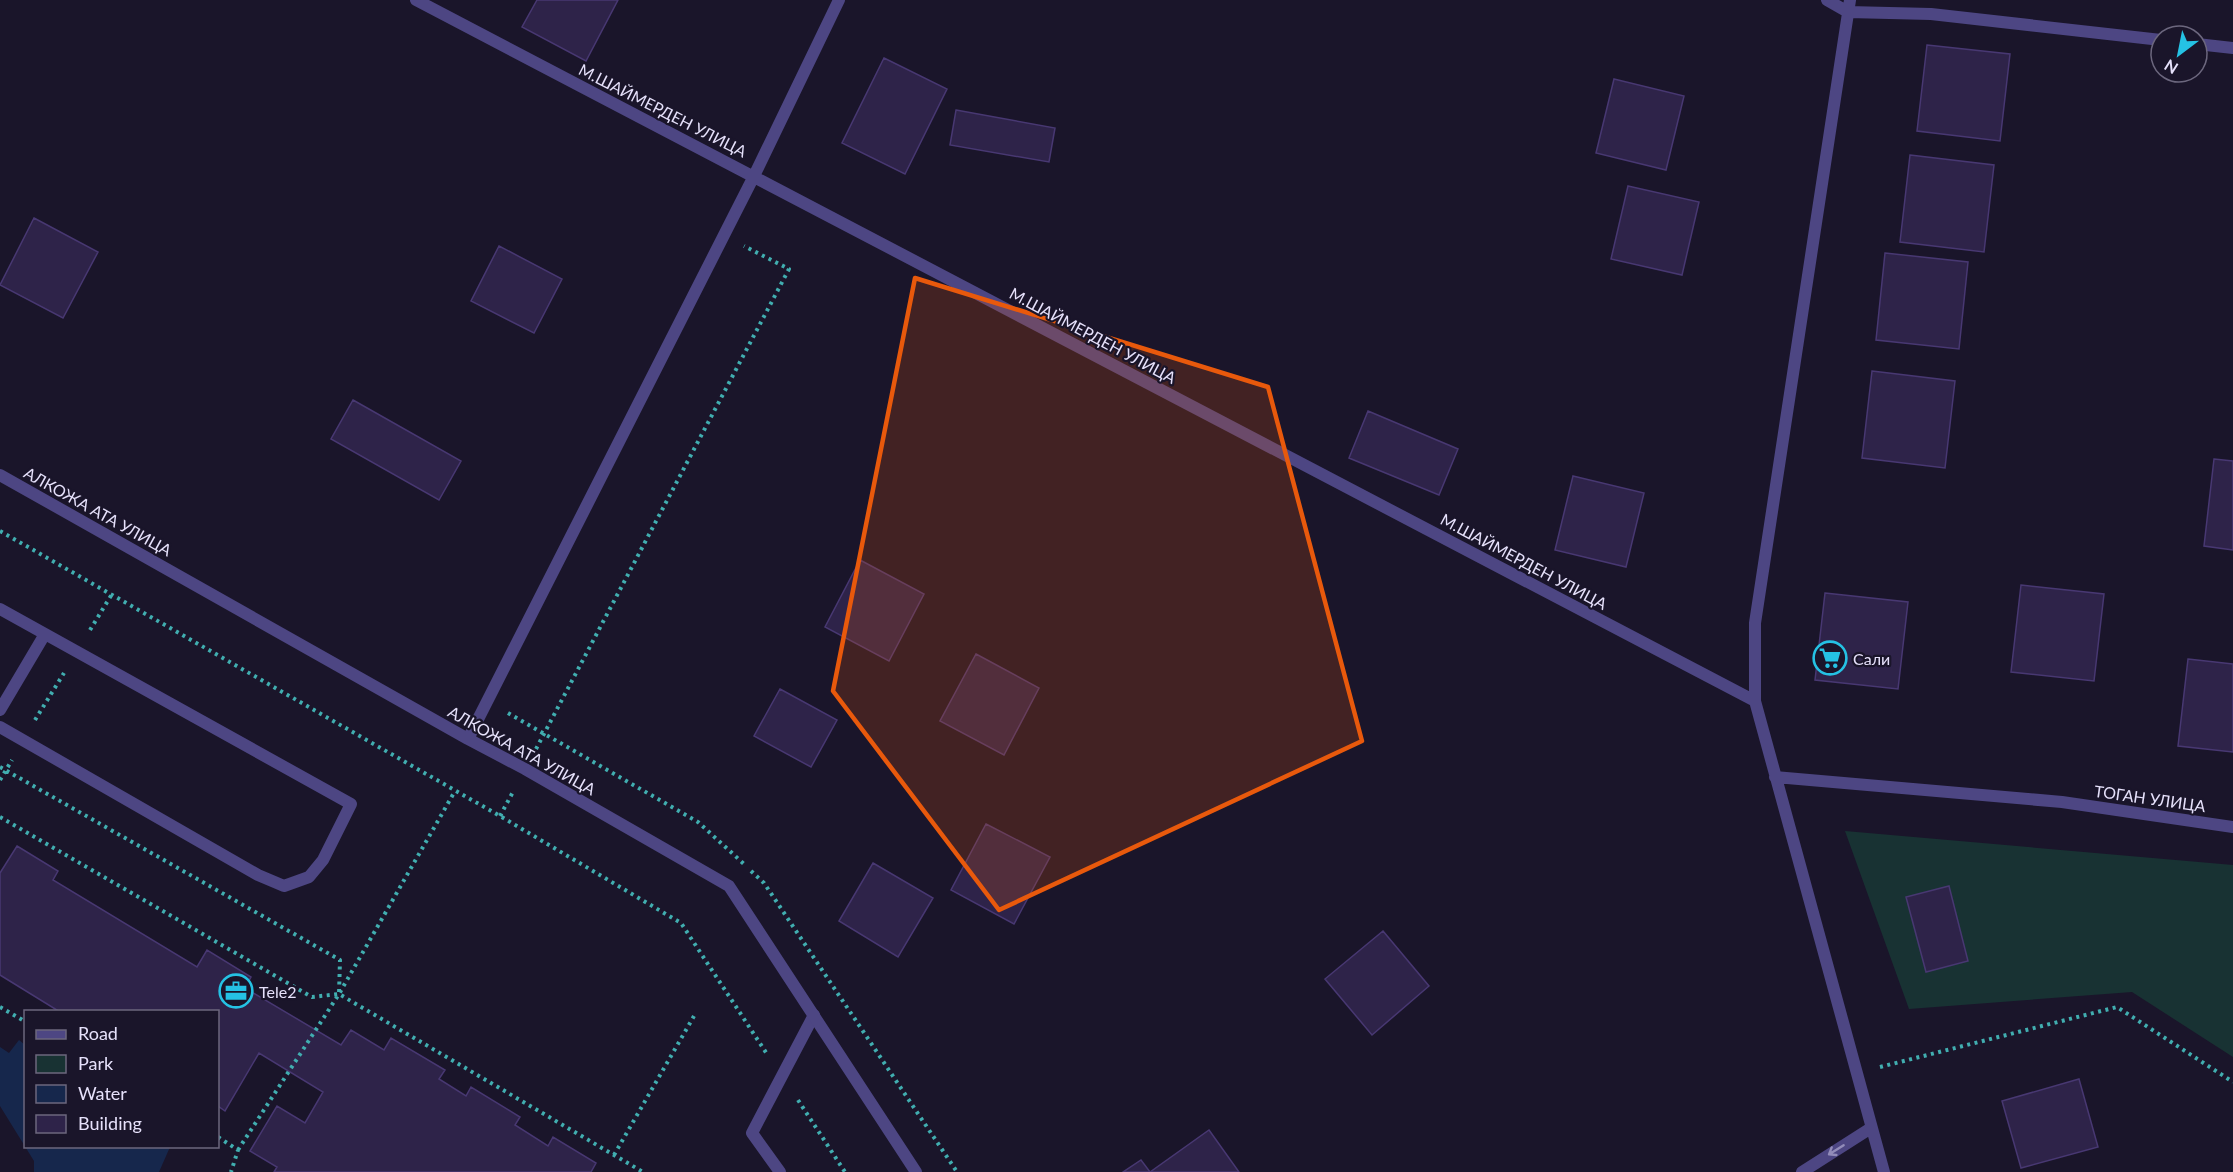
<svg xmlns="http://www.w3.org/2000/svg" width="2233" height="1172" font-family="Lato,sans-serif">
  <style>
    .green { fill: #183233 }
    .water { fill: #16274c }
    .building { fill: #2e2349; stroke: #483872; stroke-width: 1.5 }
    .lines { fill: none; stroke-linecap: round; stroke-linejoin: round }
    .path { stroke: #41aeb0; stroke-width: 4; stroke-dasharray: 3 4.5; stroke-linecap: butt }
    .lane { stroke: #4d4683; stroke-width: 12 }
    .street { stroke: #4d4683; stroke-width: 12 }
    .oneway { stroke: #928cb9 }
    .marked { fill: #e8590c; fill-opacity: 0.2; stroke: #e8590c; stroke-width: 4.5; stroke-linejoin: round }
    .labels { text-anchor: middle; dominant-baseline: central; stroke-width: 4.5; stroke-linejoin: round; paint-order: stroke }
    .street-label { font-size: 16px; fill: #e6e1fb; stroke: #1a152a }
    .poi-label { font-size: 16px; fill: #e6e1fb; stroke: #1a152a; text-anchor: start }
  </style>
  <rect width="100%" height="100%" fill="#1a152a"/>
  <path class="green" d="M 1845,831 L 2233,865 L 2233,1057 L 2132,992 L 1909,1009 Z"/>
  <path class="water" d="M 19,1040 L 25,1045 L 26,1146 L 170,1147 L 159,1172 L 34,1172 L 34,1161 L 0,1106 L 0,1047 L 9,1053 Z"/>
  <path class="building" d="M 537,0 L 618,0 L 586,61 L 522,27 Z
    M 1927,45 L 2010,54 L 2000,141 L 1917,131 Z
    M 884,58 L 947,89 L 905,174 L 842,143 Z
    M 1614,79 L 1684,96 L 1666,170 L 1596,153 Z
    M 956,110 L 1055,128 L 1049,162 L 950,145 Z
    M 1910,155 L 1994,165 L 1984,252 L 1900,242 Z
    M 1628,186 L 1699,202 L 1682,275 L 1611,259 Z
    M 34,218 L 98,252 L 63,318 L 0,285 Z
    M 499,246 L 562,279 L 534,333 L 471,301 Z
    M 1885,253 L 1968,262 L 1959,349 L 1876,340 Z
    M 1872,371 L 1955,381 L 1945,468 L 1862,458 Z
    M 353,400 L 461,461 L 439,500 L 331,439 Z
    M 1368,411 L 1458,449 L 1439,495 L 1349,458 Z
    M 2214,459 L 2233,461 L 2233,550 L 2204,546 Z
    M 1573,476 L 1644,493 L 1626,567 L 1555,550 Z
    M 860,560 L 924,594 L 889,661 L 825,627 Z
    M 2021,585 L 2104,594 L 2094,681 L 2011,672 Z
    M 1825,593 L 1908,602 L 1898,689 L 1815,680 Z
    M 976,654 L 1039,688 L 1004,755 L 940,721 Z
    M 2188,659 L 2233,664 L 2233,752 L 2178,746 Z
    M 780,689 L 837,720 L 811,767 L 754,736 Z
    M 986,824 L 1050,857 L 1014,924 L 951,890 Z
    M 17,846 L 58,871 L 53,880 L 197,967 L 207,950 L 251,977 L 245,988 L 341,1045 L 351,1030 L 384,1050 L 391,1038 L 445,1070 L 439,1079 L 466,1096 L 471,1087 L 520,1117 L 515,1125 L 548,1146 L 553,1137 L 596,1163 L 591,1172 L 274,1172 L 277,1167 L 250,1151 L 277,1106 L 305,1123 L 323,1092 L 259,1053 L 225,1111 L 218,1106 L 218,1012 L 60,1012 L 0,975 L 0,873 Z
    M 873,863 L 933,898 L 898,957 L 839,921 Z
    M 1949,886 L 1968,961 L 1926,972 L 1906,897 Z
    M 1383,931 L 1429,986 L 1372,1035 L 1325,979 Z
    M 2079,1079 L 2098,1147 L 2021,1168 L 2002,1101 Z
    M 1209,1130 L 1239,1172 L 1123,1172 L 1141,1160 L 1150,1172 Z"/>
  <g class="lines">
    <path class="path" d="M 0,531 L 500,816 L 681,923 L 767,1054
      M 90,630 L 112,594
      M 508,713 L 698,822 L 744,864
      M 35,720 L 64,673
      M 536,749 L 789,269 L 744,246
      M 0,767 L 340,960 L 339,994
      M 0,780 L 12,760
      M 500,816 L 514,790
      M 0,817 L 312,997 L 339,994 L 643,1172
      M 751,871 L 764,883 L 957,1172
      M 0,1007 L 26,1022
      M 1880,1067 L 2117,1007 L 2233,1082
      M 798,1100 L 845,1172
      M 218,1137 L 238,1150 L 231,1172
      M 238,1150 L 339,994 L 455,791
      M 614,1155 L 694,1016"/>
    <path class="lane" d="M 0,609 L 351,804 L 323,860 L 309,877 L 284,886 L 258,875 L 0,727
      M 0,710 L 45,634
      M 780,1172 L 752,1133 L 814,1015"/>
    <path class="street" d="M 416,0 L 1755,701
      M 1827,0 L 1848,12 L 1931,14 L 2161,40
      M 1850,0 L 1755,623 L 1755,701 L 1884,1172
      M 2197,44 L 2233,48
      M 0,475 L 468,739 L 525,769 L 729,886 L 916,1172
      M 468,739 L 754,176 L 839,0
      M 1775,777 L 2062,802 L 2233,827
      M 1802,1172 L 1871,1128"/>
  </g>
  <defs><path id="oneway-shaft" d="M-6 0H5M1.5-3L5.5 0L1.5 3" fill="none" stroke-width="1.6" stroke-linecap="round" stroke-linejoin="round" transform="scale(1.5)"/></defs>
  <use class="oneway" href="#oneway-shaft" transform="translate(1836 1150) rotate(148)"/>
  <path class="marked" d="M 915,278 L 1268,387 L 1362,741 L 999,910 L 833,691 Z"/>
  <defs>
    <g id="supermarket-ring" transform="scale(1.725)"><circle r="9.5" fill="#1a152a" stroke="#25c2e4" stroke-width="1.5"/><path d="M-6-5.5h2.5l.6 2H6L4.5 2H-2.5L-4.4-4H-6ZM-1.5 3.2a1.3 1.3 0 1 0 .1 0ZM3 3.2a1.3 1.3 0 1 0 .1 0Z" fill="#25c2e4"/></g>
    <g id="office-ring" transform="scale(1.725)"><circle r="9.5" fill="#1a152a" stroke="#25c2e4" stroke-width="1.5"/><path d="M-6-3h4V-5.5h4V-3h4V5H-6ZM-1-4.5V-3h2v-1.5ZM-6 0V1H6V0Z" fill="#25c2e4"/></g>
  </defs>
  <g fill-rule="evenodd">
    <use href="#supermarket-ring" x="1830" y="658"/>
    <use href="#office-ring" x="236" y="991"/>
  </g>
  <g class="labels">
    <g class="street-label">
      <text transform="translate(663 110) rotate(27)">М.ШАЙМЕРДЕН УЛИЦА</text>
      <text transform="translate(1093 335) rotate(28)">М.ШАЙМЕРДЕН УЛИЦА</text>
      <text transform="translate(98 511) rotate(29)">АЛКОЖА АТА УЛИЦА</text>
      <text transform="translate(1524 561) rotate(28)">М.ШАЙМЕРДЕН УЛИЦА</text>
      <text transform="translate(522 750) rotate(29)">АЛКОЖА АТА УЛИЦА</text>
      <text transform="translate(2150 798) rotate(8)">ТОГАН УЛИЦА</text>
    </g>
    <g class="poi-label">
      <text x="1853" y="658">Сали</text>
      <text x="259" y="991">Tele2</text>
    </g>
  </g>
  <rect x="24" y="1010" width="195" height="138" fill="#1a152a" stroke="#6c677e" stroke-width="1.5"/>
  <rect x="36" y="1030" width="30" height="9" fill="#4d4683" stroke="#6c677e" stroke-width="1.5"/>
  <text x="78" y="1040" font-size="18" fill="#e6e1fb">Road</text>
  <rect x="36" y="1055" width="30" height="18" fill="#183233" stroke="#6c677e" stroke-width="1.5"/>
  <text x="78" y="1070" font-size="18" fill="#e6e1fb">Park</text>
  <rect x="36" y="1085" width="30" height="18" fill="#16274c" stroke="#6c677e" stroke-width="1.5"/>
  <text x="78" y="1100" font-size="18" fill="#e6e1fb">Water</text>
  <rect x="36" y="1115" width="30" height="18" fill="#2e2349" stroke="#6c677e" stroke-width="1.5"/>
  <text x="78" y="1130" font-size="18" fill="#e6e1fb">Building</text>
  <g transform="translate(2179 54) rotate(212)"><circle r="28" fill="#1a152a" stroke="#6c677e" stroke-width="1.5"/>
  <path d="M0-4.5L10 22L0 15L-10 22Z" fill="#25c2e4"/>
  <text y="-9" font-size="16" font-weight="bold" text-anchor="middle" fill="#e6e1fb">N</text>
  </g>
</svg>
